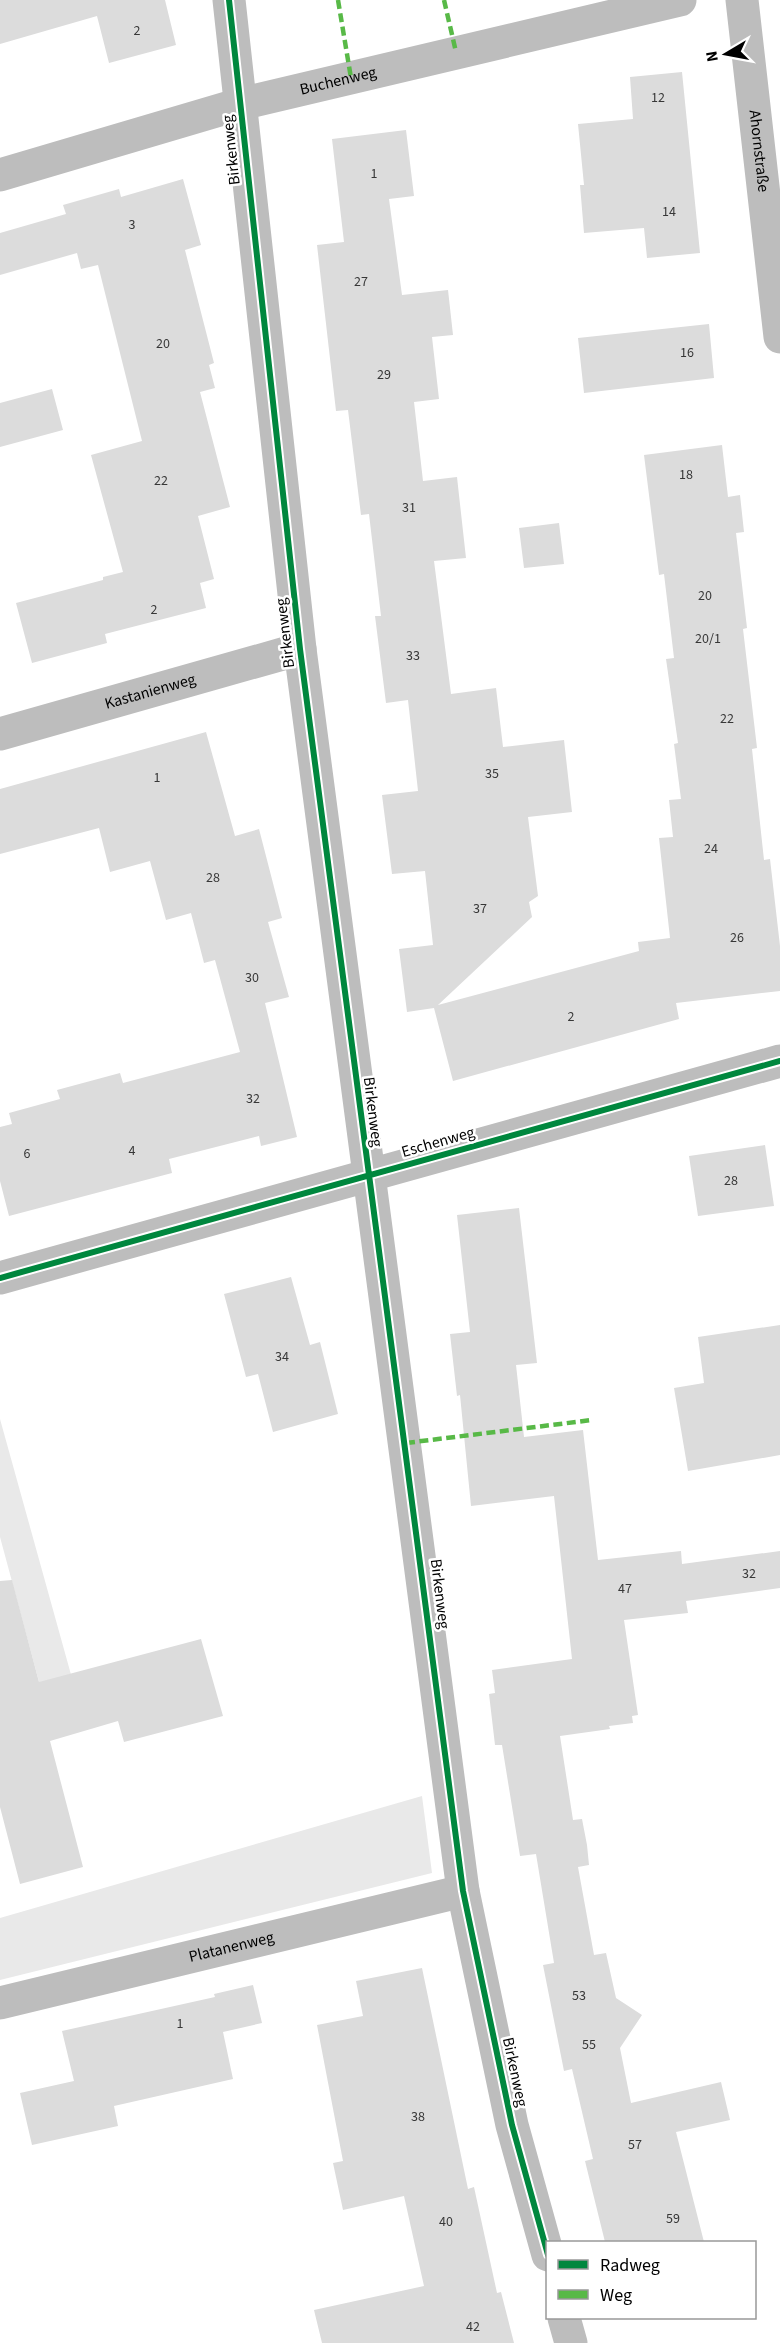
<svg xmlns="http://www.w3.org/2000/svg" width="780" height="2343" font-family="'Source Sans 3',sans-serif">
  <style>
    .green { fill: #e9e9e9 }
    .building { fill: #dcdcdc }
    .lines { fill: none; stroke-linecap: round; stroke-linejoin: round }
    .minor { stroke: #bdbdbd; stroke-width: 33 }
    .quiet { stroke: #58b947; stroke-width: 4.5; stroke-dasharray: 9 4.5; stroke-linecap: butt }
    .cycleway-casing { stroke: #fff; stroke-width: 10 }
    .cycleway { stroke: #00873e; stroke-width: 6 }
    .labels { text-anchor: middle; dominant-baseline: central; stroke-width: 5; stroke-linejoin: round; paint-order: stroke }
    .number-label { font-size: 14px; fill: #373737 }
    .street-label { font-size: 16px; fill: #000; stroke: #fff }
  </style>
  <rect width="100%" height="100%" fill="#fff"/>
  <path class="green" d="M 0,1419 L 80,1707 L 48,1715 L 0,1537 Z
    M 422,1796 L 432,1873 L 0,1980 L 0,1918 Z"/>
  <path class="building" d="M 0,0 L 165,0 L 176,45 L 109,63 L 97,16 L 0,44 Z
    M 682,72 L 700,253 L 647,258 L 644,228 L 584,233 L 580,185 L 584,185 L 578,124 L 633,119 L 630,77 Z
    M 406,130 L 414,196 L 389,199 L 402,295 L 448,290 L 453,335 L 432,337 L 439,399 L 414,402 L 423,481 L 457,477 L 466,558 L 434,561 L 451,694 L 496,688 L 503,747 L 564,740 L 572,812 L 528,817 L 538,896 L 529,902 L 532,917 L 438,1005 L 639,951 L 638,942 L 670,938 L 659,838 L 673,837 L 669,800 L 681,799 L 674,744 L 678,743 L 666,659 L 674,658 L 664,574 L 659,575 L 644,455 L 722,445 L 728,497 L 740,495 L 744,532 L 736,533 L 747,628 L 743,629 L 757,748 L 752,749 L 764,860 L 770,859 L 780,946 L 780,991 L 676,1003 L 679,1019 L 453,1081 L 434,1008 L 407,1012 L 399,949 L 433,945 L 425,871 L 392,874 L 382,795 L 418,791 L 408,700 L 386,703 L 375,616 L 381,616 L 369,514 L 361,515 L 348,410 L 336,411 L 317,245 L 344,242 L 332,139 Z
    M 183,179 L 201,245 L 185,250 L 214,363 L 209,365 L 215,388 L 200,392 L 230,507 L 198,516 L 214,579 L 200,583 L 206,608 L 105,634 L 107,643 L 32,663 L 16,603 L 103,580 L 103,577 L 123,572 L 91,455 L 142,441 L 98,265 L 81,269 L 77,253 L 0,275 L 0,233 L 66,214 L 63,205 L 119,189 L 121,197 Z
    M 709,324 L 714,378 L 584,393 L 578,338 Z
    M 52,389 L 63,430 L 0,447 L 0,403 Z
    M 559,523 L 564,564 L 524,568 L 519,528 Z
    M 206,732 L 235,836 L 259,829 L 282,918 L 268,922 L 289,997 L 265,1003 L 297,1137 L 261,1146 L 259,1136 L 169,1159 L 172,1173 L 9,1216 L 0,1181 L 0,1127 L 12,1124 L 9,1113 L 60,1099 L 57,1090 L 120,1073 L 123,1083 L 240,1052 L 215,960 L 204,963 L 191,913 L 166,920 L 150,861 L 110,872 L 99,828 L 0,854 L 0,789 Z
    M 765,1145 L 774,1206 L 698,1216 L 689,1156 Z
    M 519,1208 L 537,1363 L 516,1365 L 524,1437 L 583,1430 L 598,1560 L 681,1551 L 682,1564 L 780,1551 L 780,1588 L 686,1601 L 688,1613 L 624,1620 L 638,1715 L 632,1716 L 633,1723 L 609,1726 L 610,1729 L 560,1736 L 573,1820 L 582,1819 L 587,1845 L 589,1865 L 578,1867 L 594,1955 L 606,1953 L 616,1998 L 642,2015 L 620,2048 L 631,2103 L 721,2082 L 730,2120 L 676,2132 L 704,2242 L 605,2242 L 585,2161 L 593,2159 L 572,2069 L 564,2071 L 543,1965 L 554,1963 L 536,1854 L 520,1856 L 502,1745 L 495,1745 L 489,1694 L 495,1693 L 492,1670 L 572,1659 L 554,1496 L 471,1506 L 460,1395 L 457,1396 L 450,1334 L 470,1332 L 457,1215 Z
    M 291,1277 L 310,1345 L 320,1342 L 338,1414 L 273,1432 L 258,1374 L 246,1377 L 224,1294 Z
    M 780,1325 L 780,1455 L 688,1471 L 674,1388 L 704,1383 L 698,1337 Z
    M 12,1580 L 39,1682 L 201,1639 L 223,1716 L 124,1742 L 118,1721 L 50,1741 L 83,1867 L 20,1884 L 0,1807 L 0,1581 Z
    M 422,1968 L 468,2189 L 474,2187 L 497,2293 L 501,2292 L 514,2343 L 322,2343 L 314,2310 L 424,2286 L 404,2196 L 343,2210 L 333,2163 L 343,2161 L 317,2025 L 363,2016 L 356,1981 Z
    M 253,1985 L 262,2023 L 223,2032 L 233,2079 L 114,2106 L 118,2126 L 32,2145 L 20,2093 L 74,2081 L 62,2031 L 215,1997 L 214,1994 Z"/>
  <g class="lines">
    <g class="minor">
      <path d="M 229,0 L 300,649 L 463,1891 L 512,2125 L 548,2255"/>
      <path id="s1" d="M 742,0 L 780,337"/>
      <path id="s2" d="M 0,175 L 240,104 L 680,0"/>
      <path id="s3" d="M 0,734 L 300,649"/>
      <path d="M 0,1278 L 780,1061"/>
      <path id="s4" d="M 0,2003 L 463,1891"/>
      <path d="M 564,2318 L 571,2343"/>
    </g>
    <path class="quiet" d="M 338,0 L 351,78
      M 444,0 L 456,52
      M 406,1443 L 592,1420"/>
    <g class="cycleway-casing">
      <path id="cycleway" d="M 229,0 L 300,649 L 463,1891 L 512,2125 L 548,2255
        M 0,1278 L 780,1061"/>
    </g>
    <use href="#cycleway" class="cycleway"/>
  </g>
  <g class="labels">
    <g class="number-label">
      <text x="137" y="31">2</text>
      <text x="658" y="98">12</text>
      <text x="374" y="174">1</text>
      <text x="669" y="212">14</text>
      <text x="132" y="225">3</text>
      <text x="361" y="282">27</text>
      <text x="163" y="344">20</text>
      <text x="687" y="353">16</text>
      <text x="384" y="375">29</text>
      <text x="686" y="475">18</text>
      <text x="161" y="481">22</text>
      <text x="409" y="508">31</text>
      <text x="705" y="596">20</text>
      <text x="154" y="610">2</text>
      <text x="708" y="639">20/1</text>
      <text x="413" y="656">33</text>
      <text x="727" y="719">22</text>
      <text x="492" y="774">35</text>
      <text x="157" y="778">1</text>
      <text x="711" y="849">24</text>
      <text x="213" y="878">28</text>
      <text x="480" y="909">37</text>
      <text x="737" y="938">26</text>
      <text x="252" y="978">30</text>
      <text x="571" y="1017">2</text>
      <text x="253" y="1099">32</text>
      <text x="132" y="1151">4</text>
      <text x="27" y="1154">6</text>
      <text x="731" y="1181">28</text>
      <text x="282" y="1357">34</text>
      <text x="749" y="1574">32</text>
      <text x="625" y="1589">47</text>
      <text x="579" y="1996">53</text>
      <text x="180" y="2024">1</text>
      <text x="589" y="2045">55</text>
      <text x="418" y="2117">38</text>
      <text x="635" y="2145">57</text>
      <text x="673" y="2219">59</text>
      <text x="446" y="2222">40</text>
      <text x="473" y="2327">42</text>
    </g>
    <g class="street-label">
      <text stroke="none"><textPath href="#s2" startOffset="351">Buchenweg</textPath></text>
      <text transform="translate(231 150) rotate(-96)">Birkenweg</text>
      <text stroke="none"><textPath href="#s1" startOffset="152">Ahornstraße</textPath></text>
      <text transform="translate(285 633) rotate(-97)">Birkenweg</text>
      <text stroke="none"><textPath href="#s3" startOffset="156">Kastanienweg</textPath></text>
      <text transform="translate(373 1112) rotate(83)">Birkenweg</text>
      <text transform="translate(438 1142) rotate(-16)">Eschenweg</text>
      <text transform="translate(440 1594) rotate(83)">Birkenweg</text>
      <text stroke="none"><textPath href="#s4" startOffset="238">Platanenweg</textPath></text>
      <text transform="translate(515 2072) rotate(78)">Birkenweg</text>
    </g>
  </g>
  <rect x="546" y="2241" width="210" height="78" fill="#ffffff" stroke="#999999" stroke-width="1.5"/>
  <rect x="558" y="2260" width="30" height="9" fill="#00873e" stroke="#999999" stroke-width="1.5"/>
  <text x="600" y="2271" font-size="18" fill="#000000">Radweg</text>
  <rect x="558" y="2290" width="30" height="9" fill="#58b947" stroke="#999999" stroke-width="1.5"/>
  <text x="600" y="2301" font-size="18" fill="#000000">Weg</text>
  <g transform="translate(726 54) rotate(260)" stroke="#ffffff" stroke-width="4.5" paint-order="stroke">
  <path d="M0-4.5L10 22L0 15L-10 22Z" fill="#000000"/>
  <text y="-9" font-size="16" font-weight="bold" text-anchor="middle" fill="#000000">N</text>
  </g>
</svg>
